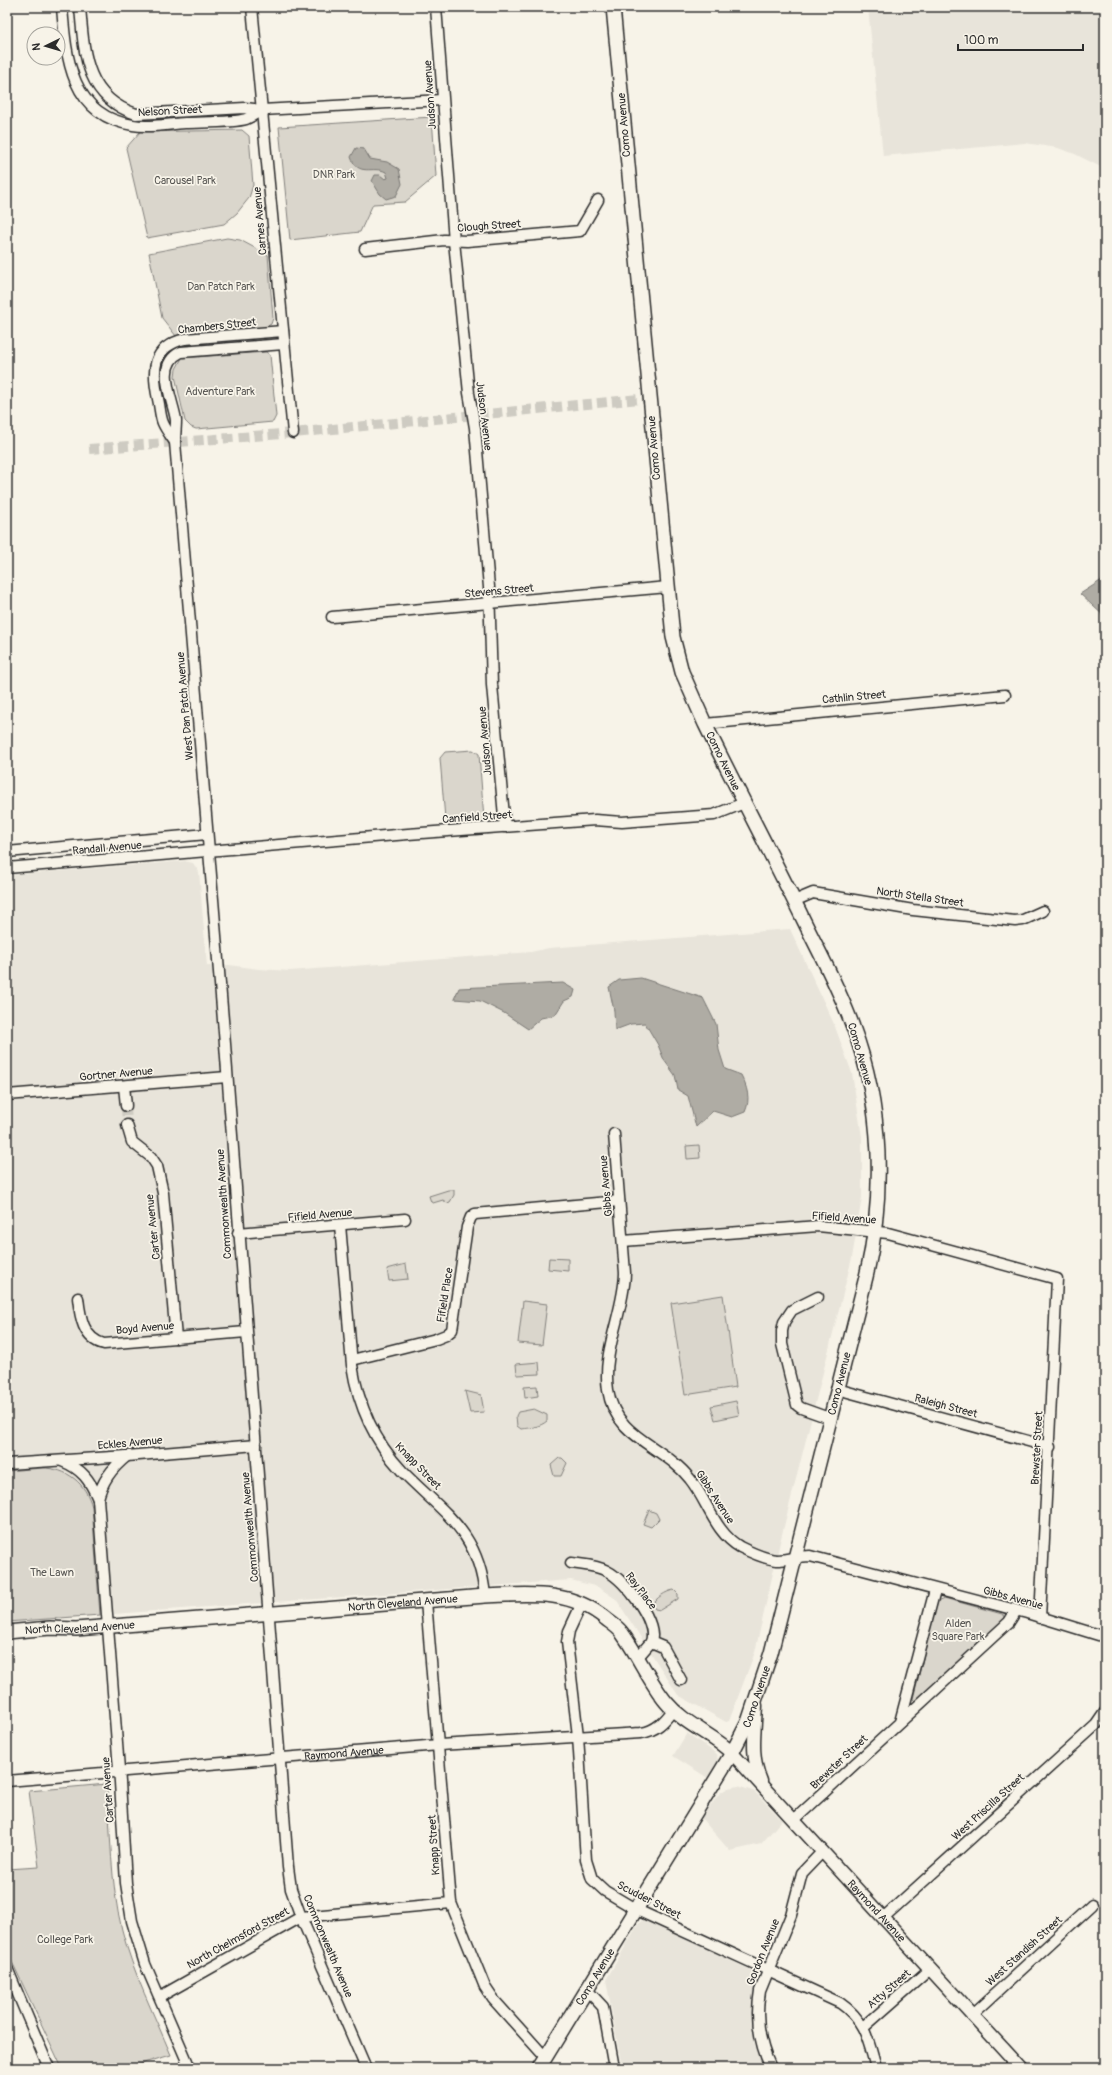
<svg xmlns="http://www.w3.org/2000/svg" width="1112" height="2075" font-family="Pangolin,sans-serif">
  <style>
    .built { fill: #e8e4da }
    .green { fill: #dad6cc; stroke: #82807c }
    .water { fill: #afaca4; stroke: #7a7874 }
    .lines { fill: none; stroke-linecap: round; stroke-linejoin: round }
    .minor-tunnel { stroke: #cecbc2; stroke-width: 10; stroke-dasharray: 10 5; stroke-linecap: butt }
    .minor-casing { stroke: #2b2b2b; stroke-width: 13 }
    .tertiary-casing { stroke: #2b2b2b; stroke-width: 15 }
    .secondary-casing { stroke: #2b2b2b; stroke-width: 16 }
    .minor { stroke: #f7f3e8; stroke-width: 10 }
    .tertiary { stroke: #f7f3e8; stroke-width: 12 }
    .secondary { stroke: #f7f3e8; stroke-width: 13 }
    .labels { text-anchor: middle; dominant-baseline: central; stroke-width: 3.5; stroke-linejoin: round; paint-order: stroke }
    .street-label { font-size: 11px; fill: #2b2b2b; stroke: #f7f3e8 }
    .park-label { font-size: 11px; fill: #575653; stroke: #f7f3e8 }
  </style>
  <rect width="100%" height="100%" fill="#f7f3e8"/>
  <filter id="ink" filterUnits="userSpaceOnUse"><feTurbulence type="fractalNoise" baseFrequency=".025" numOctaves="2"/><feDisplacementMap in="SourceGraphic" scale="8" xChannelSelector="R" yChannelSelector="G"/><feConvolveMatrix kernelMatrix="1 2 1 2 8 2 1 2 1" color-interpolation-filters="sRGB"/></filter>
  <g filter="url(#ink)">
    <path class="built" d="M 868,7 L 1105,7 L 1105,169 L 1075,154 L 1058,148 L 1025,143 L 883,156 Z
      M 185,861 L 193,863 L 199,872 L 207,966 L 229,965 L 259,969 L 290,971 L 531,952 L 549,948 L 790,929 L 834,1024 L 852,1073 L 862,1137 L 862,1197 L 852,1258 L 780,1542 L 755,1652 L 729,1721 L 726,1722 L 678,1695 L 616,1599 L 598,1587 L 571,1580 L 7,1622 L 7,875 Z
      M 687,1733 L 717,1754 L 718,1761 L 708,1778 L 673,1756 Z
      M 738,1786 L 755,1792 L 782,1820 L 761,1844 L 730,1851 L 701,1818 L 720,1793 L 728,1788 Z
      M 646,1920 L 757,1973 L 758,1981 L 753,2014 L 754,2042 L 765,2068 L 622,2068 L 606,1980 L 637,1926 L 641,1921 Z"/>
    <path class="green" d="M 432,117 L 436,176 L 405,202 L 373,204 L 360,232 L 290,240 L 279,127 Z
      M 242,130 L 249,136 L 253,185 L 249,198 L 237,213 L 224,224 L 147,238 L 126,148 L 140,132 Z
      M 227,238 L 240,240 L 268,255 L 273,318 L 271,324 L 264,328 L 176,336 L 162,318 L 149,253 Z
      M 266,352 L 270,355 L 276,416 L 273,422 L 196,429 L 191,427 L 185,421 L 175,376 L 176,369 L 182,358 Z
      M 473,750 L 479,754 L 484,819 L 478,823 L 451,824 L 445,819 L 440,758 L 445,752 Z
      M 699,1145 L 700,1158 L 687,1159 L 686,1146 Z
      M 448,1190 L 454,1190 L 454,1195 L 450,1202 L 447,1203 L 443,1200 L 433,1203 L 431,1202 L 429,1196 Z
      M 549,1258 L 568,1259 L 568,1271 L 548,1269 Z
      M 406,1264 L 408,1279 L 389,1281 L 387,1269 Z
      M 723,1295 L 736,1387 L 685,1395 L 671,1303 Z
      M 523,1301 L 547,1304 L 542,1345 L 518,1343 Z
      M 539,1362 L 540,1374 L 517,1375 L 516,1364 Z
      M 537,1386 L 538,1396 L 525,1398 L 524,1387 Z
      M 465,1391 L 481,1395 L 484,1412 L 470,1413 Z
      M 736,1401 L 739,1415 L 715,1420 L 711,1406 Z
      M 534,1409 L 547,1415 L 547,1421 C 540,1427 530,1428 521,1429 L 517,1426 L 516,1416 L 518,1412 Z
      M 559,1458 L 562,1458 L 567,1463 L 561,1476 L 554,1476 L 551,1465 Z
      M 42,1468 C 67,1468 86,1483 92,1507 L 100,1615 L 7,1622 L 7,1471 Z
      M 649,1510 L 656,1513 L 659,1519 L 651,1527 L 643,1524 Z
      M 674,1590 L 678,1594 L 678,1599 L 660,1610 L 655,1609 L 652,1605 C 656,1598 666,1591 674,1590 Z
      M 944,1598 L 1002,1614 L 1005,1616 L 1005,1619 L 916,1702 L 913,1699 L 937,1601 Z
      M 107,1784 C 111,1832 110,1883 122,1930 C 133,1973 154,2014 171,2055 L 126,2068 L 62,2068 L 7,1951 L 7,1869 L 39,1867 L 29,1791 Z"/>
    <path class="water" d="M 356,148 L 364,149 L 370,159 L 387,162 L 399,169 L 402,184 L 396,196 L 386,199 L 380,194 L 372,181 L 375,175 L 380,175 L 385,179 L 388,178 L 386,172 C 373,165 358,178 351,157 Z
      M 1105,578 L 1105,617 L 1080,594 Z
      M 641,978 L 703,998 L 716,1024 L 719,1050 L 725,1069 L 741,1075 C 747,1087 751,1099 745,1112 L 732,1117 L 713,1111 L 696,1127 L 688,1096 L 678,1090 L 675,1075 L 664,1060 L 658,1045 L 645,1023 L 631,1024 L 615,1030 L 614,1011 L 609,987 L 619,980 Z
      M 563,983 L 575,990 L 573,997 L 564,1001 L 555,1015 L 541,1018 L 528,1029 L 504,1013 L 480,1001 L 454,999 L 459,988 Z"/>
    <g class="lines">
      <path class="minor-tunnel" d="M 89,449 L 293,433 L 649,398
        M 126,1106 L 127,1125"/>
      <g class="minor-casing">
        <g id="minor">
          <path d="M 62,7 C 66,58 71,116 133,125 C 150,128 168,124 185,123 C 201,122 233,123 246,119 C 251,117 257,113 262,110"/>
          <path d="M 80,7 C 84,53 85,97 136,114 L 245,108 L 262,110 L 442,100"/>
          <path d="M 252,7 L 293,433"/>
          <path d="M 436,7 L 454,241 L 469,393 L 475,428 L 489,587 L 492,685 L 505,827"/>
          <path d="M 365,249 L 444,240 L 467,241 L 580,231 L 598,200"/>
          <path d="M 284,344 L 181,352 C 154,365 173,399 176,420 C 176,427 175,435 175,442 L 225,1044 L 288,1867 L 291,1889 L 301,1917 L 366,2068"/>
          <path d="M 175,442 C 171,436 166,430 163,423 C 160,416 160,407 158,399 C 152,371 151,347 185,339 L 283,331"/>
          <path d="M 332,617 L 668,587"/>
          <path d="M 705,724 L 1005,695"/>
          <path d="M 7,852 L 207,834"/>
          <path d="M 7,868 L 408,834 L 595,820 L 622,822 L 714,815 L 744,803"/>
          <path d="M 794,901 L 813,893 L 913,910 L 1015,921 L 1023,920 L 1043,911"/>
          <path d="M 124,1086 L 126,1106"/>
          <path d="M 7,1095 L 227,1077"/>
          <path d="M 127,1125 L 132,1142 L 151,1157 L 157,1166 L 163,1193 L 176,1338"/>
          <path d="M 614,1134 L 625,1273 C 624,1312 602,1350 608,1390 C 616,1440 663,1444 690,1479 C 707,1500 715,1533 740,1547 C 750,1552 765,1559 777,1560 C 788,1560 799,1556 810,1556 L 1027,1613 L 1105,1637"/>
          <path d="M 340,1225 L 352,1365 C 358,1404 374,1441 402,1471 C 443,1513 479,1531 485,1596"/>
          <path d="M 238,1233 L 405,1219"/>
          <path d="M 623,1241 L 818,1226 L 888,1233 L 1057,1279 L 1040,1618"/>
          <path d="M 818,1297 L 792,1310 L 784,1322 L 782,1331 L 782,1344 L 797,1405 L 801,1408 L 829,1418"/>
          <path d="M 78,1298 C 80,1316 83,1339 104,1344 L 246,1332"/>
          <path d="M 352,1360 L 436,1339 L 446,1335 L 452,1330 L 467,1227 L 471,1217 L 475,1214 L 619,1201"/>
          <path d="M 837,1389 L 1050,1447"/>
          <path d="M 127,1456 C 113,1467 102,1481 98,1499 L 120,1782 L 126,1883 L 132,1921 L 145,1964 L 190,2068"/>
          <path d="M 62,1461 C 82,1469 90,1480 98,1499"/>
          <path d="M 7,1464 L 127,1456 L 256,1445"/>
          <path d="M 571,1563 C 583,1565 596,1565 607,1571 C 625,1580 658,1621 651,1642 L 663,1647 L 681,1680"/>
          <path d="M 426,1601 L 451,1903 L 485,1987 L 493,1999 L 546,2058"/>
          <path d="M 582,1603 L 569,1631 L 567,1642 L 578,1736 L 586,1860 L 592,1879 L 605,1891 L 637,1910 L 840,2003 C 866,2021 868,2040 876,2068"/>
          <path d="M 638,1657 L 651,1642"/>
          <path d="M 900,1722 L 935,1590"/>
          <path id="s1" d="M 7,1781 L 439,1745 L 641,1733 C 656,1731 665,1721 673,1710"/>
          <path d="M 794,1820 L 1009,1622 L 1016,1611"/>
          <path d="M 883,1918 L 1096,1725 L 1105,1712"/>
          <path d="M 7,1968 L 49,2068"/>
          <path d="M 588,1991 L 603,2007 L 614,2068"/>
          <path d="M 161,1996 L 301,1917 L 451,1903"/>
          <path d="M 972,2015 L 1092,1905"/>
          <path d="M 864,2027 L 930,1969"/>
          <path d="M 771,2068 C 759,2043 755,2019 760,1991 L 791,1915 L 802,1873 L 822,1852"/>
        </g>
      </g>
      <g class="tertiary-casing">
        <g id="tertiary">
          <path d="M 756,1705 C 755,1732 750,1755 761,1781"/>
          <path id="s2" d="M 732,1753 L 1021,2068"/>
        </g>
      </g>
      <g class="secondary-casing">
        <g id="secondary">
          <path id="s3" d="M 7,1632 L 50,1628 L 76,1629 L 485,1596 C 528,1594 571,1589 606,1619 C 611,1623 618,1627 622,1633 C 638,1655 649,1681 666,1702 C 684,1724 712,1734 732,1753"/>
          <path id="s4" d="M 539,2068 L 732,1753 L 748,1722 L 771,1653 L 866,1277 C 885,1196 883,1106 853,1027 C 840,990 821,956 804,921 C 772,855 737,790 705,724 L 682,672 L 673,637 L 613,7"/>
        </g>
      </g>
      <use href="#minor" class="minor"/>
      <use href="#tertiary" class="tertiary"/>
      <use href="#secondary" class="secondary"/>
    </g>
  </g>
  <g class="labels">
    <g class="street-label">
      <text transform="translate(430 95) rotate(-94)">Judson Avenue</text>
      <text transform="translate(170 111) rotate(-3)">Nelson Street</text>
      <text transform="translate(624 125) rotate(-95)">Como Avenue</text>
      <text transform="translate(260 221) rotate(-95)">Carnes Avenue</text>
      <text transform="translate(489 226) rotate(-4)">Clough Street</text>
      <text transform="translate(217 326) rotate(-6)">Chambers Street</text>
      <text transform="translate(484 416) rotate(83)">Judson Avenue</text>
      <text transform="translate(654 448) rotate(-95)">Como Avenue</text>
      <text transform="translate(499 591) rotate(-5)">Stevens Street</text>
      <text transform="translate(854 697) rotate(-5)">Cathlin Street</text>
      <text transform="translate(185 706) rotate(-95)">West Dan Patch Avenue</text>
      <text transform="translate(485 741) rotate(-95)">Judson Avenue</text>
      <text transform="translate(723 761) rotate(64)">Como Avenue</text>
      <text transform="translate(477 817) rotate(-4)">Canfield Street</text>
      <text transform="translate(107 848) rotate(-5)">Randall Avenue</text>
      <text transform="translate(920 897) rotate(8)">North Stella Street</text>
      <text transform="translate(860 1054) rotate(74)">Como Avenue</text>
      <text transform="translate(116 1074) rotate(-5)">Gortner Avenue</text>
      <text transform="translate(606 1186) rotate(-95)">Gibbs Avenue</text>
      <text transform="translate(224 1204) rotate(-94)">Commonwealth Avenue</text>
      <text transform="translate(320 1215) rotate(-5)">Fifield Avenue</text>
      <text transform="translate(844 1218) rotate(4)">Fifield Avenue</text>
      <text transform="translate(153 1227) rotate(-96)">Carter Avenue</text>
      <text transform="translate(445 1295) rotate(-81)">Fifield Place</text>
      <text transform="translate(145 1328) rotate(-5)">Boyd Avenue</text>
      <text stroke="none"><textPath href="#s4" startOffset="755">Como Avenue</textPath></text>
      <text transform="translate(946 1406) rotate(15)">Raleigh Street</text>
      <text transform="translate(130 1443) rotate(-5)">Eckles Avenue</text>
      <text transform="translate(1037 1448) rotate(-87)">Brewster Street</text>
      <text transform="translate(418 1466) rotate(46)">Knapp Street</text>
      <text transform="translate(715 1497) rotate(57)">Gibbs Avenue</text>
      <text transform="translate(250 1527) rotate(-95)">Commonwealth Avenue</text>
      <text transform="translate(641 1591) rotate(53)">Ray Place</text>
      <text transform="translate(1013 1598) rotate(15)">Gibbs Avenue</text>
      <text stroke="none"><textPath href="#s3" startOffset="397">North Cleveland Avenue</textPath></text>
      <text stroke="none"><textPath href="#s3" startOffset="73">North Cleveland Avenue</textPath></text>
      <text stroke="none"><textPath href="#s4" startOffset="431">Como Avenue</textPath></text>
      <text stroke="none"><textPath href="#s1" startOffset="338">Raymond Avenue</textPath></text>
      <text transform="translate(839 1762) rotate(-43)">Brewster Street</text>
      <text transform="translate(108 1790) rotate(-94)">Carter Avenue</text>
      <text transform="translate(988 1807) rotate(-42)">West Priscilla Street</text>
      <text transform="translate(434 1845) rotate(-94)">Knapp Street</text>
      <text transform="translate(649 1900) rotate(27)">Scudder Street</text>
      <text stroke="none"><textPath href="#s2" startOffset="214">Raymond Avenue</textPath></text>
      <text transform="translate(238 1938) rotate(-29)">North Chelmsford Street</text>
      <text transform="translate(328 1946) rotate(67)">Commonwealth Avenue</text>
      <text transform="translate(1024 1951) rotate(-42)">West Standish Street</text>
      <text transform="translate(763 1952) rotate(-68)">Gordon Avenue</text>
      <text stroke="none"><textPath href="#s4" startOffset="107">Como Avenue</textPath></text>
      <text transform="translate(889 1989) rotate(-41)">Atty Street</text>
    </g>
    <g class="park-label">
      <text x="334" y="174">DNR Park</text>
      <text x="185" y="180">Carousel Park</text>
      <text x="221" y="286">Dan Patch Park</text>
      <text x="220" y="391">Adventure Park</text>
      <text x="52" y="1572">The Lawn</text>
      <text x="958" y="1623">Alden<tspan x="958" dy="13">Square Park</tspan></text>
      <text x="65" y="1939">College Park</text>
    </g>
  </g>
  <rect width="1112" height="2075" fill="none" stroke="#f7f3e8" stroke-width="24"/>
  <rect x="12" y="12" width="1088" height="2051" fill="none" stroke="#2b2b2b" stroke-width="1.5" filter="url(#ink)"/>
  <g transform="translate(46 46) rotate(265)"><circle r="19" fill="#f7f3e8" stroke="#a5a39c"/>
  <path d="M0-3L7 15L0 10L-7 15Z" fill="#2b2b2b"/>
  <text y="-6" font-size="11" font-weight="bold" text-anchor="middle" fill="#2b2b2b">N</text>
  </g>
  <path d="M958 44v6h125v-6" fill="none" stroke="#2b2b2b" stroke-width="2"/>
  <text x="964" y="44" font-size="12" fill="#2b2b2b" stroke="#f7f3e8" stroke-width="3" paint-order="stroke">100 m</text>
</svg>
